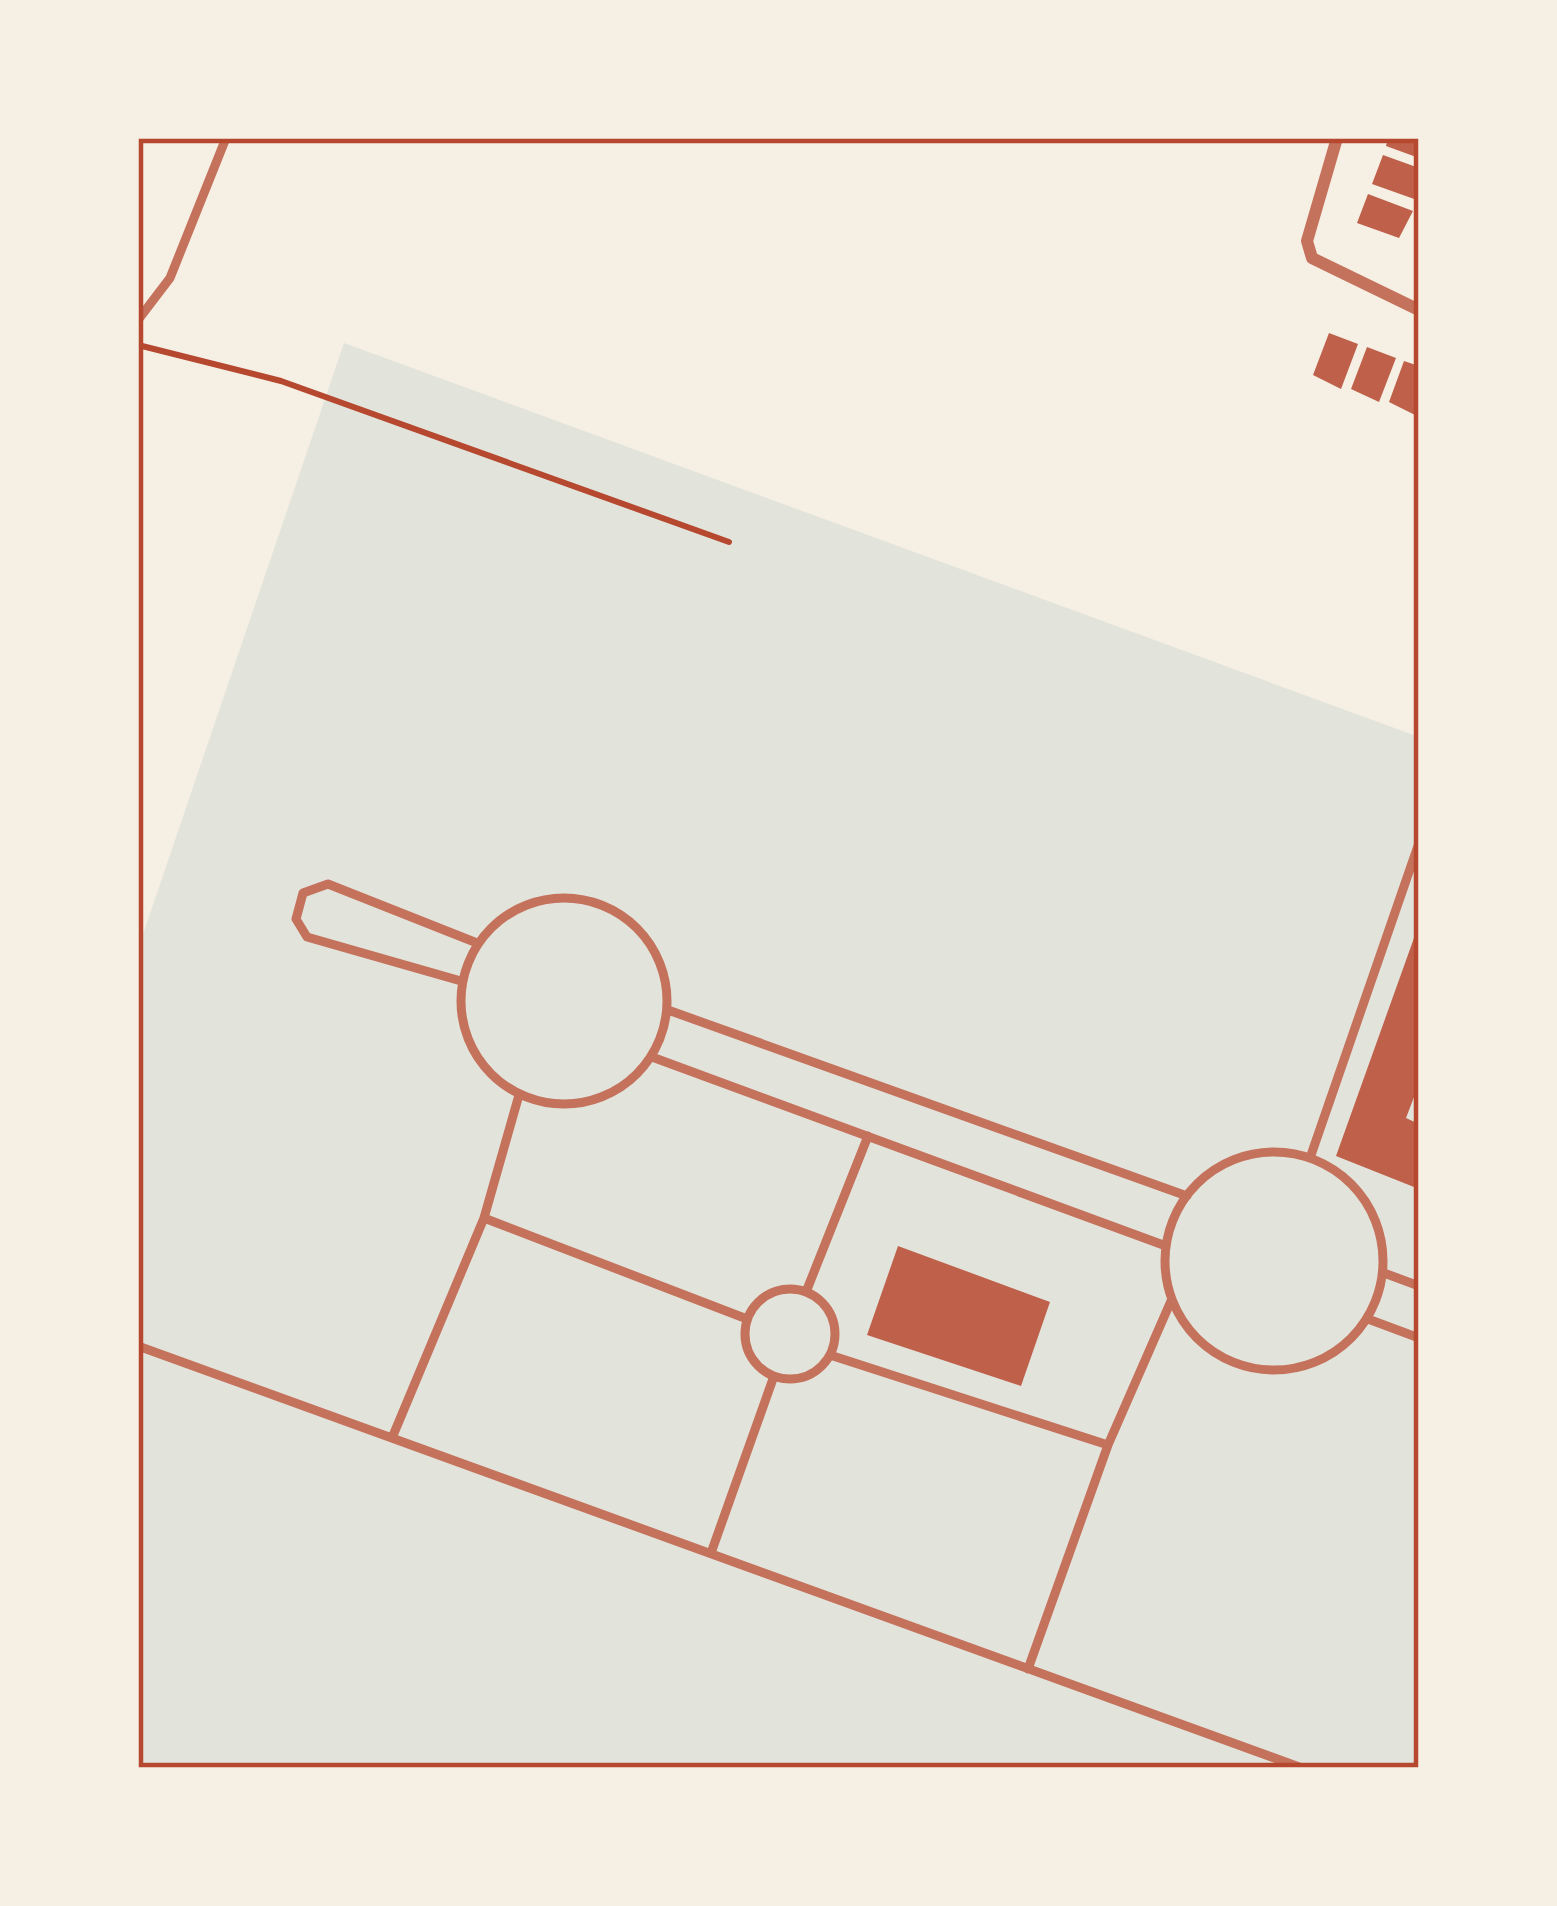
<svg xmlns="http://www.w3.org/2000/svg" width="1557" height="1906" font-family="Manrope,sans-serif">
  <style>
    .green { fill: #e2e4dc }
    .building { fill: #bf614a }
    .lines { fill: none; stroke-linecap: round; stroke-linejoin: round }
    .path { stroke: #b5482f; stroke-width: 6 }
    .service { stroke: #c5725c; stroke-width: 9 }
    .minor { stroke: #c5725c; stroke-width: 12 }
    .neatline { fill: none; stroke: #b5482f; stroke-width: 4.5 }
  </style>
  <rect width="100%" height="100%" fill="#f6efe4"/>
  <path class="green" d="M 344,343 L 1419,737 L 1419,1768 L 138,1768 L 138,949 Z"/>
  <path class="building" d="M 1388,138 L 1419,138 L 1419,158 L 1386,146 Z
    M 1383,155 L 1419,168 L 1417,200 L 1372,184 Z
    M 1368,194 L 1413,211 L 1399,238 L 1357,223 Z
    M 1329,333 L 1358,344 L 1341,389 L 1313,375 Z
    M 1367,347 L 1396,358 L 1379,402 L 1351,389 Z
    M 1404,361 L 1419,366 L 1417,416 L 1389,402 Z
    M 1419,924 L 1419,1084 L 1406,1118 L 1419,1124 L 1419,1189 L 1336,1156 Z
    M 898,1246 L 1050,1302 L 1021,1386 L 867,1335 Z"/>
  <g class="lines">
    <path class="path" d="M 138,345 L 281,381 L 729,542"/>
    <path class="service" d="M 138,320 L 170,278 L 226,138
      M461 1001a103 103 0 1 1 206 0a103 103 0 1 1-206 0Z
      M 461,981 L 307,937 L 296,919 L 303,893 L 328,884 L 477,943
      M 668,1010 L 1187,1196
      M 652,1057 L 1166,1246
      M1165 1261a109 109 0 1 1 218 0a109 109 0 1 1-218 0Z
      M 1310,1158 L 1419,843
      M 484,1218 L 747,1319
      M 1384,1273 L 1419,1286
      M745 1334a45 45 0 1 1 90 0a45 45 0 1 1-90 0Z
      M 806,1292 L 868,1136
      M 1368,1319 L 1419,1338
      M 138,1346 L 1302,1768
      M 830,1355 L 1108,1445
      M 392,1438 L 484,1218 L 519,1095
      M 711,1553 L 774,1376
      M 1028,1669 L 1108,1445 L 1171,1301"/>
    <path class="minor" d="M 1337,138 L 1307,241 L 1312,258 L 1419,310"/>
  </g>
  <rect width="1557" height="1906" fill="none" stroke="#f6efe4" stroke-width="282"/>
  <rect x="141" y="141" width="1275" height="1624" class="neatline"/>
</svg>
